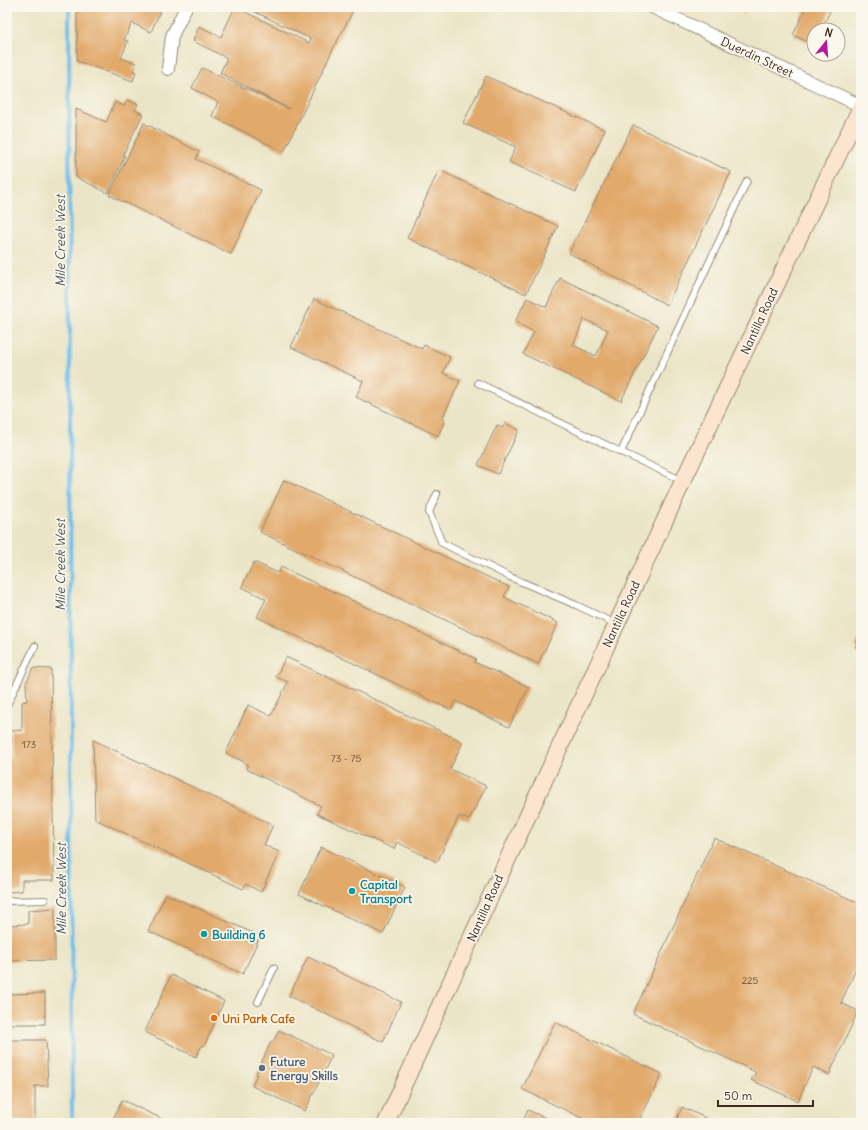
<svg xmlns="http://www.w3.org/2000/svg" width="868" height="1130" font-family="Delius,sans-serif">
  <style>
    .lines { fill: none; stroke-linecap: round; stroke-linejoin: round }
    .stream { stroke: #70beea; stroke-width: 4 }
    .building { fill: #e1a96a; fill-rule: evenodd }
    .lane-casing { stroke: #938872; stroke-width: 8 }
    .street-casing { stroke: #938872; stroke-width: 14 }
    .secondary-casing { stroke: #938872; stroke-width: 18 }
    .lane { stroke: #fff; stroke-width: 6 }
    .street { stroke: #fff; stroke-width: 12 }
    .secondary { stroke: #fbe5cf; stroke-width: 16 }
    .culture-dot { fill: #0f9aa8; stroke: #fbf7ec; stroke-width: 1.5 }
    .food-dot { fill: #e8710a; stroke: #fbf7ec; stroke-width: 1.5 }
    .service-dot { fill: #5c6f8a; stroke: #fbf7ec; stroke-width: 1.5 }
    .labels { text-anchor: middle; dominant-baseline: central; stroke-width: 3.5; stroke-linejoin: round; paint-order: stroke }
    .number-label { font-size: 10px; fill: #644a31 }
    .street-label { font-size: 12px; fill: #3b2a1e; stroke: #fbf7ec }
    .culture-label { font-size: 12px; font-weight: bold; fill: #0d838f; stroke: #fbf7ec; text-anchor: start }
    .food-label { font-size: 12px; font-weight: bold; fill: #c56008; stroke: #fbf7ec; text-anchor: start }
    .service-label { font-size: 12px; font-weight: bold; fill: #4e5e75; stroke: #fbf7ec; text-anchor: start }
    .water-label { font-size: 13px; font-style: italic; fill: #4b565b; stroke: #fbf7ec }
  </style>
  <rect width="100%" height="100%" fill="#fbf7ec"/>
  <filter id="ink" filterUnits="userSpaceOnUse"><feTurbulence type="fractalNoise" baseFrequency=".025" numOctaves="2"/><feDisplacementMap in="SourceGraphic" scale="8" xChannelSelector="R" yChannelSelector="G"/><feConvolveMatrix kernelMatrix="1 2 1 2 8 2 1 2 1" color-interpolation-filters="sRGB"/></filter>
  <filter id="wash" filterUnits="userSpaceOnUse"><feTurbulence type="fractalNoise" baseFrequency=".012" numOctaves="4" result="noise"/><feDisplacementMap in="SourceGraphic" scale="16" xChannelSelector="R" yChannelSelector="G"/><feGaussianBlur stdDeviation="0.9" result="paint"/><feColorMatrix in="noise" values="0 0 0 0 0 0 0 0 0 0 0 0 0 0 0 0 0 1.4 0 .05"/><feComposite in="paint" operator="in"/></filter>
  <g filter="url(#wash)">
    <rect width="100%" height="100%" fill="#ebe5c7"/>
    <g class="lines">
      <path class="stream" d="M 69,7 L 72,1123"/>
    </g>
    <g id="blocks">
      <path class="building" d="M 77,7 L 162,7 L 151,32 L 132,23 L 124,40 L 128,41 L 121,58 L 136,63 L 133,71 L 136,72 L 133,81 L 77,61 Z
        M 235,7 L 309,43 L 311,39 L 245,7 L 355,7 L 333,49 L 284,152 L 212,116 L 218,102 L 192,88 L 202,68 L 289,109 L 220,73 L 227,58 L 193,41 L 199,26 L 221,37 Z
        M 735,7 L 748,7 L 745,12 Z
        M 806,7 L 832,7 L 821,30 L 814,30 L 814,45 L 793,35 Z
        M 486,76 L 605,130 L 576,192 L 509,162 L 516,147 L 463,123 Z
        M 127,100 L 138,104 L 135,110 L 143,114 L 123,155 L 125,156 L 108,193 L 76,177 L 76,109 L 106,122 L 115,102 L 124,106 Z
        M 144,123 L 199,152 L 196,159 L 261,190 L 231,254 L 109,195 Z
        M 633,125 L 731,172 L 667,305 L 569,253 Z
        M 439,170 L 558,226 L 526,294 L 407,238 Z
        M 560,278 L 658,326 L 621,401 L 523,354 L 534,332 L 515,322 L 527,298 L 546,307 ZM 584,319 L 608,330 L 596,356 L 573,345 Z
        M 314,299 L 422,349 L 424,345 L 450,357 L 443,373 L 460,381 L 442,419 L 445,420 L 438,436 L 356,397 L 363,381 L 291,347 Z
        M 505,423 L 519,430 L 498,474 L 478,465 L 497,425 L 503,428 Z
        M 284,480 L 509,587 L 504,597 L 558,623 L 538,664 L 260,532 Z
        M 254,562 L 278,573 L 281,567 L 476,659 L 474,662 L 529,687 L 509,727 L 455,701 L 451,710 L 257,617 L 266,599 L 242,587 Z
        M 861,635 L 861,650 L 855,647 Z
        M 286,657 L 463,742 L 450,769 L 486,786 L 469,820 L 459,816 L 437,862 L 397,842 L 394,849 L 317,814 L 321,806 L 246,769 L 248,764 L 226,753 L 248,705 L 271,716 L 288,682 L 276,677 Z
        M 33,668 L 51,669 L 54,880 L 22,880 L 22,891 L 7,892 L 7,758 L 12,758 L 11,731 L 22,730 L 22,702 L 27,701 L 26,683 Z
        M 93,740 L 273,825 L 264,845 L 279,852 L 261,892 L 246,884 L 243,889 L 95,819 Z
        M 714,838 L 861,904 L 861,957 L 841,1003 L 858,1011 L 829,1075 L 813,1067 L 798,1101 L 751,1080 L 756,1072 L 633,1014 Z
        M 321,847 L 405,887 L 383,934 L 299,894 Z
        M 166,894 L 260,936 L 243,974 L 148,931 Z
        M 55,908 L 55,960 L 7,961 L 7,925 L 28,924 L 28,910 Z
        M 308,957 L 401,1002 L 383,1042 L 289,996 Z
        M 171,975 L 224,1001 L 218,1014 L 219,1014 L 204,1046 L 202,1045 L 196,1057 L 145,1032 Z
        M 45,993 L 45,1024 L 7,1024 L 7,994 Z
        M 555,1022 L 662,1074 L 638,1123 L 592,1123 L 522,1089 Z
        M 279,1030 L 332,1055 L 305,1111 L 252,1086 L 257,1074 L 256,1074 L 271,1042 L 273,1042 Z
        M 7,1040 L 46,1040 L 48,1086 L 35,1086 L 35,1120 L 7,1121 Z
        M 122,1100 L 171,1123 L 111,1123 Z
        M 682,1107 L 716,1123 L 675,1123 Z
        M 528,1110 L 556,1123 L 522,1123 Z"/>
    </g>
  </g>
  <g filter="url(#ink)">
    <use href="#blocks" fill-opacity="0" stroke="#938872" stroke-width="1"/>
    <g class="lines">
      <g class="lane-casing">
        <path id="lane" d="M 478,383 L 621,452 L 683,481
          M 621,452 L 747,181
          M 437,494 L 429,512 L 442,543 L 510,577 L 576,605 L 616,624
          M 7,705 L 35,646
          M 7,901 L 45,900
          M 258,1002 L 274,968"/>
      </g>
      <g class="street-casing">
        <path id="street" d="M 652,7 L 861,106
          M 168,69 L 172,36 L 186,7"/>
      </g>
      <g class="secondary-casing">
        <path id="secondary" d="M 386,1123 L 441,1003 L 683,481 L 861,107"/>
      </g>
      <use href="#lane" class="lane"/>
      <use href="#street" class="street"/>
      <use href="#secondary" class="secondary"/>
    </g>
  </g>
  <g class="culture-dot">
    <circle cx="352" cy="891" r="4"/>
    <circle cx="204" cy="934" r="4"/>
  </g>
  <circle class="food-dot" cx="214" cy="1018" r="4"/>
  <circle class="service-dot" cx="262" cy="1068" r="4"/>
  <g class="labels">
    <g class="number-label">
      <text x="29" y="744">173</text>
      <text x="346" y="758">73 - 75</text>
      <text x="750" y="980">225</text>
    </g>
    <g class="street-label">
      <text transform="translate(757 57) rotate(25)">Duerdin Street</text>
      <text transform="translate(759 321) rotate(-65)">Nantilla Road</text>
      <text transform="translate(621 614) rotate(-65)">Nantilla Road</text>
      <text transform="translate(485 908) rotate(-66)">Nantilla Road</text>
    </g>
    <g class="culture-label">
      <text x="360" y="884">Capital<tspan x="360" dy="14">Transport</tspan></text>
      <text x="212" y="934">Building 6</text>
    </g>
    <g class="food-label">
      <text x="222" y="1018">Uni Park Cafe</text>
    </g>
    <g class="service-label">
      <text x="270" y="1061">Future<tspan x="270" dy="14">Energy Skills</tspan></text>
    </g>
    <g class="water-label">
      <text transform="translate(60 241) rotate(-90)">Mile Creek West</text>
      <text transform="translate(60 565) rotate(-90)">Mile Creek West</text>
      <text transform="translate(61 889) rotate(-90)">Mile Creek West</text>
    </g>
  </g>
  <rect width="868" height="1130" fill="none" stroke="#fbf7ec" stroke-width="24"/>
  <g transform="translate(826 42) rotate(17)"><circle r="19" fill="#fbf7ec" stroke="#aea59a"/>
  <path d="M0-3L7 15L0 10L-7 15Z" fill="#b5179e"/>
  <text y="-6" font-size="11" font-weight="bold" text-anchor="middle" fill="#3b2a1e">N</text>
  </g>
  <path d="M718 1100v6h95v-6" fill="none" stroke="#3b2a1e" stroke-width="2"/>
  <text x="724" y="1100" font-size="12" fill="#3b2a1e" stroke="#fbf7ec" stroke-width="3" paint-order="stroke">50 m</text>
</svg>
